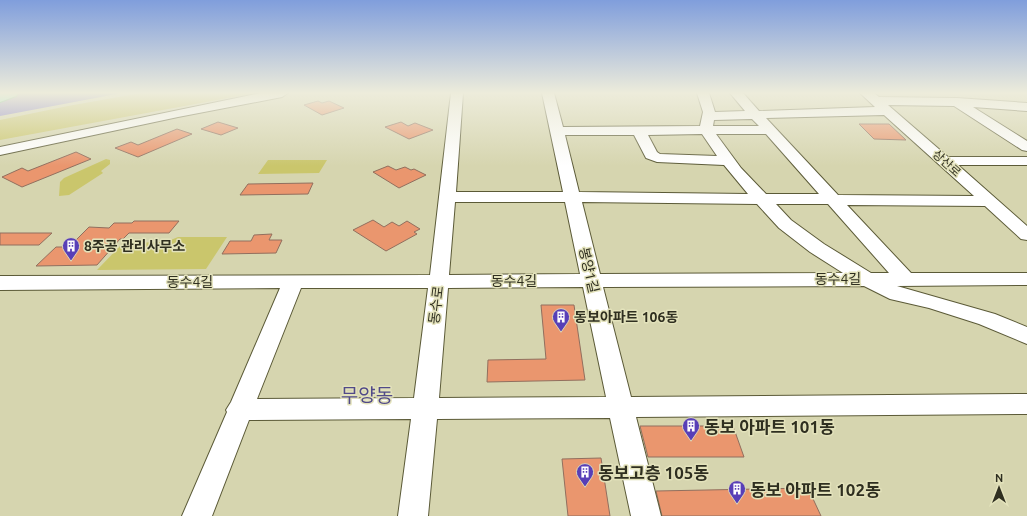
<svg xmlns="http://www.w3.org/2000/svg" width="1027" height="516" font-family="Ubuntu,'Noto Sans KR',sans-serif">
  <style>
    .green { fill: #cac66c }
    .water { fill: #857ecb }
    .building { fill: #ea966e; stroke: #916f5e }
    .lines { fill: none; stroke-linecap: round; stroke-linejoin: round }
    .minor-casing { stroke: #5b5a37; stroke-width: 2 }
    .major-casing { stroke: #3aa57d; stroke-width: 2 }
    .minor { fill: #fff; fill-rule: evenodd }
    .major { fill: #8cefcf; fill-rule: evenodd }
    .labels { text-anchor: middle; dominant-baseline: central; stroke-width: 3; stroke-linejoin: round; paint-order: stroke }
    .far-street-label { font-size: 12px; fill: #2f2f20; stroke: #e3e2bb }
    .poi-label { font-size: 14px; font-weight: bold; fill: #2f2f20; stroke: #e3e2bb; text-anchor: start }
    .street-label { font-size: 14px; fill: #2f2f20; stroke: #e3e2bb }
    .near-poi-label { font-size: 17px; font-weight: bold; fill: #2f2f20; stroke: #e3e2bb; text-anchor: start }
    .near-quarter-label { font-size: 19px; fill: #514a88; stroke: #e3e2bb }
  </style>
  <rect width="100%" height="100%" fill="#d6d5af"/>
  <path class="green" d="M 141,93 L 255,93 L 0,140 L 0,120 L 68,106 Z
    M 106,159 L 110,160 L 110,164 L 101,171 L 103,173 L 69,195 L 59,196 L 60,182 L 64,178 Z
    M 268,160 L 327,160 L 319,173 L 258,174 Z
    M 178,237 L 227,237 L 206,269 L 97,270 L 123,243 L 166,242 Z"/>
  <path class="water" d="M 0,93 L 122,93 L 0,116 Z"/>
  <path class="building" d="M 318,101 L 322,103 L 329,101 L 344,108 L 322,115 L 304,105 Z
    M 218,122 L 238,128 L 221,135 L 201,129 Z
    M 401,122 L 408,126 L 415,123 L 433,130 L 409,139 L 385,127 Z
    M 859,124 L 889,124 L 906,140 L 874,139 Z
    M 177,129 L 192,134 L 138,157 L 115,148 L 131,142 L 138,145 Z
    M 76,152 L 91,159 L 22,187 L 2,177 L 22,168 L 28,171 Z
    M 388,166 L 396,170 L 405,167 L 411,170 L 414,169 L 426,175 L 399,188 L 373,172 Z
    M 313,183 L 308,194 L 240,195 L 248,184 Z
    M 373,220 L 384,227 L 392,222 L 399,226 L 407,221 L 420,229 L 414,232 L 417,234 L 386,251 L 353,230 Z
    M 134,221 L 179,221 L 169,233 L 129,233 L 123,239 L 120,239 L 97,265 L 36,266 L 56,247 L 69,247 L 89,227 L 109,228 L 114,223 L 132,223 Z
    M 0,233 L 52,233 L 39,245 L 0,245 Z
    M 272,234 L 269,240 L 282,240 L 276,253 L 222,254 L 230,241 L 251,241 L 254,235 Z
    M 541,305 L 574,305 L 585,380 L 487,382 L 488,360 L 546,359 Z
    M 640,426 L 733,426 L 744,457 L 648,457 Z
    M 601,458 L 610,516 L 568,516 L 562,459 Z
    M 808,488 L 821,516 L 662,516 L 656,491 Z"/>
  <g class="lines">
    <g class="minor-casing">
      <path id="minor" d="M 261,93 L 288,93 L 282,97 L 178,117 L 0,155 L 0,147 Z
        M 451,93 L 463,93 L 456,192 L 563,192 L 542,93 L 554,93 L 563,127 L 700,126 L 703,112 L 697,93 L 709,93 L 715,112 L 745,111 L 730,93 L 743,93 L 759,111 L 875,107 L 860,93 L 874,93 L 879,97 L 957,98 L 1027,103 L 1027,111 L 973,107 L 1027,141 L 1027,151 L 1022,150 L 954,106 L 888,105 L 948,157 L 1027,157 L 1027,165 L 958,165 L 1027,226 L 1027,240 L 1021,239 L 985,206 L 847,205 L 911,273 L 1027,273 L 1027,285 L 897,286 L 995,314 L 1027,327 L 1027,344 L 979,324 L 929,308 L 890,299 L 864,286 L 603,287 L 631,397 L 1027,394 L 1027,414 L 636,417 L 661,516 L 631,516 L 610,418 L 437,419 L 428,516 L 398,516 L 411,419 L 249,420 L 212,516 L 182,516 L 227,412 L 226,410 L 231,402 L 280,288 L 0,290 L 0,276 L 430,275 ZM 884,115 L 974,196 L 838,195 L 766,118 ZM 752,119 L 759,126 L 713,126 L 714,120 ZM 702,134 L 717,156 L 660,154 L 657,152 L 648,135 ZM 716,134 L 766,134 L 819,194 L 766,194 L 741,168 ZM 565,135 L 634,135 L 646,158 L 657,162 L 724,165 L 748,194 L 579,192 ZM 455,202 L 565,202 L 580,274 L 449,275 ZM 582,202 L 757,204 L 779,228 L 810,252 L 843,273 L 600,274 ZM 776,204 L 828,204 L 889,273 L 871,273 L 824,244 L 791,220 ZM 583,287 L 606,397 L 439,398 L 448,288 ZM 301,288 L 428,288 L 414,398 L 257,399 Z"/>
    </g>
    <g class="major-casing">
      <path id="major" d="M 0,93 L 18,93 L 16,96 L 0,102 Z"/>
    </g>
    <use href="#minor" class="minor"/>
    <use href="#major" class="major"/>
  </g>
  <linearGradient id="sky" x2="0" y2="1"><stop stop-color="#809edc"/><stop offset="0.56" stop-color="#edecdb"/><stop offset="1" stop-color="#edecdb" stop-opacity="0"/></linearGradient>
  <rect width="1027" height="166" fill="url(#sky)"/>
  <defs>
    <g id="building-pin" transform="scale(0.9)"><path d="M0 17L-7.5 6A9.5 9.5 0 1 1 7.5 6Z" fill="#583fb7" stroke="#e3e2bb"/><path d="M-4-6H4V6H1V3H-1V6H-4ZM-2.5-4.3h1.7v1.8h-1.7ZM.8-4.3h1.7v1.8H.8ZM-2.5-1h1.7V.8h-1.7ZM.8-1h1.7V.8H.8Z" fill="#fff"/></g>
  </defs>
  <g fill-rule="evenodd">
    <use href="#building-pin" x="71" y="246"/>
    <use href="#building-pin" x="561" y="317"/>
    <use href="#building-pin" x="691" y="426"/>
    <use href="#building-pin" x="585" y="472"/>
    <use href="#building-pin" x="737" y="489"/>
  </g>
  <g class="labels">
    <g class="far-street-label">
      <text transform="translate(947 163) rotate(42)">상산로</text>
    </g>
    <g class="poi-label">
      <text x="84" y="246">8주공 관리사무소</text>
      <text x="574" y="317">동보아파트 106동</text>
    </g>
    <g class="street-label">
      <text transform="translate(589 270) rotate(77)">봉양1길</text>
      <text x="838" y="279">동수4길</text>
      <text x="514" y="281">동수4길</text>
      <text x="190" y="282">동수4길</text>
      <text transform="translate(436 305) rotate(-83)">동수로</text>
    </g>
    <g class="near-poi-label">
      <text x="704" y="426">동보 아파트 101동</text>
      <text x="598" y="472">동보고층 105동</text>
      <text x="750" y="489">동보 아파트 102동</text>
    </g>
    <g class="near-quarter-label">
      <text x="367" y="395">무양동</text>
    </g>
  </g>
  <g transform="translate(999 488)" stroke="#e3e2bb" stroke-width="3" paint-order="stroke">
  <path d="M0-3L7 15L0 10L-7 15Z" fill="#2f2f20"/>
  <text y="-6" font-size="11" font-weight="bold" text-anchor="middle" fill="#2f2f20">N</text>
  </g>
</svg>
